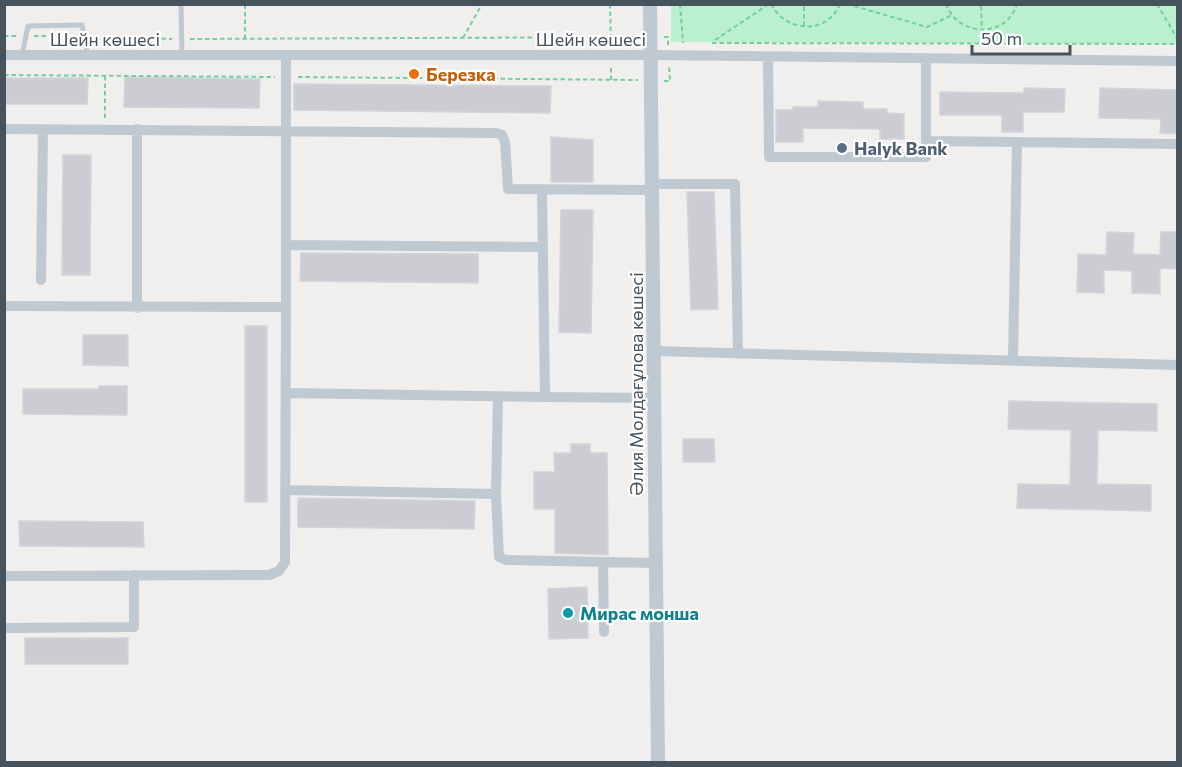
<svg xmlns="http://www.w3.org/2000/svg" width="1182" height="767" font-family="Commissioner,sans-serif">
  <style>
    .green { fill: #bbf0cf }
    .building { fill: #cbcdd3; stroke: #d2d4da; stroke-width: 1.5 }
    .lines { fill: none; stroke-linecap: round; stroke-linejoin: round }
    .path { stroke: #72cfa0; stroke-width: 2; stroke-dasharray: 4.5 3; stroke-linecap: butt }
    .service { stroke: #bec9d1; stroke-width: 5 }
    .minor { stroke: #bec9d1; stroke-width: 10 }
    .tertiary { stroke: #bec9d1; stroke-width: 14 }
    .food-dot { fill: #e8710a; stroke: #fff; stroke-width: 2 }
    .service-dot { fill: #5c6f8a; stroke: #fff; stroke-width: 2 }
    .culture-dot { fill: #0f9aa8; stroke: #fff; stroke-width: 2 }
    .labels { text-anchor: middle; dominant-baseline: central; stroke-width: 4.5; stroke-linejoin: round; paint-order: stroke }
    .street-label { font-size: 18px; fill: #46525c; stroke: #fff }
    .food-label { font-size: 18px; font-weight: bold; fill: #c56008; stroke: #fff; text-anchor: start }
    .service-label { font-size: 18px; font-weight: bold; fill: #4e5e75; stroke: #fff; text-anchor: start }
    .culture-label { font-size: 18px; font-weight: bold; fill: #0d838f; stroke: #fff; text-anchor: start }
  </style>
  <rect width="100%" height="100%" fill="#f1eeee"/>
  <path class="green" d="M 671,5 L 1177,5 L 1177,44 L 671,42 Z"/>
  <path class="building" d="M 125,77 L 260,79 L 259,108 L 124,107 Z
    M 4,78 L 88,78 L 87,104 L 4,104 Z
    M 294,84 L 551,86 L 550,113 L 294,110 Z
    M 1024,88 L 1065,89 L 1064,112 L 1023,112 L 1023,132 L 1002,132 L 1002,115 L 940,115 L 940,92 L 1024,93 Z
    M 1100,88 L 1178,90 L 1178,134 L 1160,133 L 1161,119 L 1099,118 Z
    M 818,101 L 863,102 L 863,109 L 887,109 L 887,113 L 904,114 L 904,139 L 880,139 L 880,129 L 803,128 L 803,142 L 776,142 L 776,110 L 793,110 L 793,107 L 818,107 Z
    M 551,137 L 593,140 L 593,182 L 551,182 Z
    M 63,155 L 91,155 L 90,275 L 62,275 Z
    M 687,192 L 714,192 L 718,309 L 691,310 Z
    M 561,210 L 593,210 L 591,333 L 559,332 Z
    M 1107,232 L 1134,233 L 1133,254 L 1160,255 L 1161,232 L 1178,232 L 1178,269 L 1160,268 L 1160,294 L 1132,293 L 1132,271 L 1104,270 L 1104,293 L 1077,292 L 1078,254 L 1106,255 Z
    M 301,253 L 478,254 L 478,283 L 300,281 Z
    M 245,326 L 267,326 L 267,502 L 245,502 Z
    M 83,335 L 128,335 L 128,366 L 83,365 Z
    M 99,386 L 127,386 L 127,415 L 23,414 L 23,389 L 99,389 Z
    M 1009,401 L 1157,404 L 1157,431 L 1098,430 L 1097,484 L 1151,485 L 1151,511 L 1017,508 L 1018,484 L 1070,485 L 1071,430 L 1008,429 Z
    M 683,439 L 714,439 L 715,462 L 683,462 Z
    M 571,444 L 590,444 L 590,453 L 607,453 L 608,555 L 555,553 L 555,509 L 534,509 L 534,472 L 555,472 L 554,453 L 571,453 Z
    M 298,498 L 475,501 L 474,529 L 298,527 Z
    M 19,521 L 143,522 L 144,547 L 20,546 Z
    M 587,587 L 588,638 L 549,639 L 548,589 Z
    M 25,638 L 128,638 L 128,664 L 25,664 Z"/>
  <g class="lines">
    <path class="path" d="M 610,4 L 611,44
      M 680,4 L 683,43
      M 771,4 C 785,32 827,36 840,4
      M 847,4 L 927,27 L 952,15
      M 946,4 C 958,37 1006,39 1017,4
      M 975,4 L 987,4
      M 1157,4 L 1178,40
      M 981,6 L 982,30
      M 804,26 L 804,4
      M 4,36 L 16,36
      M 34,36 L 76,36
      M 94,37 L 172,39
      M 664,37 L 668,37 L 668,45
      M 463,38 L 482,4
      M 190,39 L 637,37
      M 245,39 L 245,4
      M 715,40 L 769,4
      M 712,43 L 1178,44
      M 4,75 L 275,77
      M 105,76 L 105,118
      M 298,77 L 638,80
      M 611,80 L 611,67
      M 664,81 L 670,81 L 669,66"/>
    <path class="service" d="M 181,4 L 182,56
      M 22,55 L 28,26 L 82,25 L 88,56"/>
    <path class="minor" d="M 4,55 L 651,55 L 1178,61
      M 768,57 L 769,157 L 926,157 L 926,58
      M 4,129 L 496,133 L 502,135 L 505,142 L 508,189 L 652,190
      M 137,129 L 137,308
      M 926,141 L 1178,144
      M 652,184 L 735,184 L 738,354
      M 286,245 L 543,247
      M 41,280 L 43,130
      M 4,306 L 286,307 L 286,56
      M 654,351 L 1178,365
      M 1013,360 L 1017,142
      M 287,393 L 545,397 L 542,191
      M 498,397 L 496,494 L 499,557 L 506,560 L 656,563
      M 545,397 L 654,398
      M 285,490 L 496,494
      M 603,562 L 604,632
      M 4,576 L 269,575 L 279,571 L 285,562 L 286,307
      M 4,628 L 134,627 L 134,575"/>
    <path class="tertiary" d="M 650,4 L 658,762"/>
  </g>
  <circle class="food-dot" cx="414" cy="74" r="6"/>
  <circle class="service-dot" cx="842" cy="148" r="6"/>
  <circle class="culture-dot" cx="568" cy="613" r="6"/>
  <g class="labels">
    <g class="street-label">
      <text x="105" y="39">Шейн көшесі</text>
      <text x="591" y="39">Шейн көшесі</text>
      <text transform="translate(636 384) rotate(-90)">Әлия Молдағұлова көшесі</text>
    </g>
    <g class="food-label">
      <text x="426" y="74">Березка</text>
    </g>
    <g class="service-label">
      <text x="854" y="148">Halyk Bank</text>
    </g>
    <g class="culture-label">
      <text x="580" y="613">Мирас монша</text>
    </g>
  </g>
  <rect width="1182" height="767" fill="none" stroke="#46525c" stroke-width="12"/>
  <path d="M972 45v9h98v-9" fill="none" stroke="#46525c" stroke-width="3"/>
  <text x="981" y="45" font-size="18" fill="#46525c" stroke="#ffffff" stroke-width="4.5" paint-order="stroke">50 m</text>
</svg>
